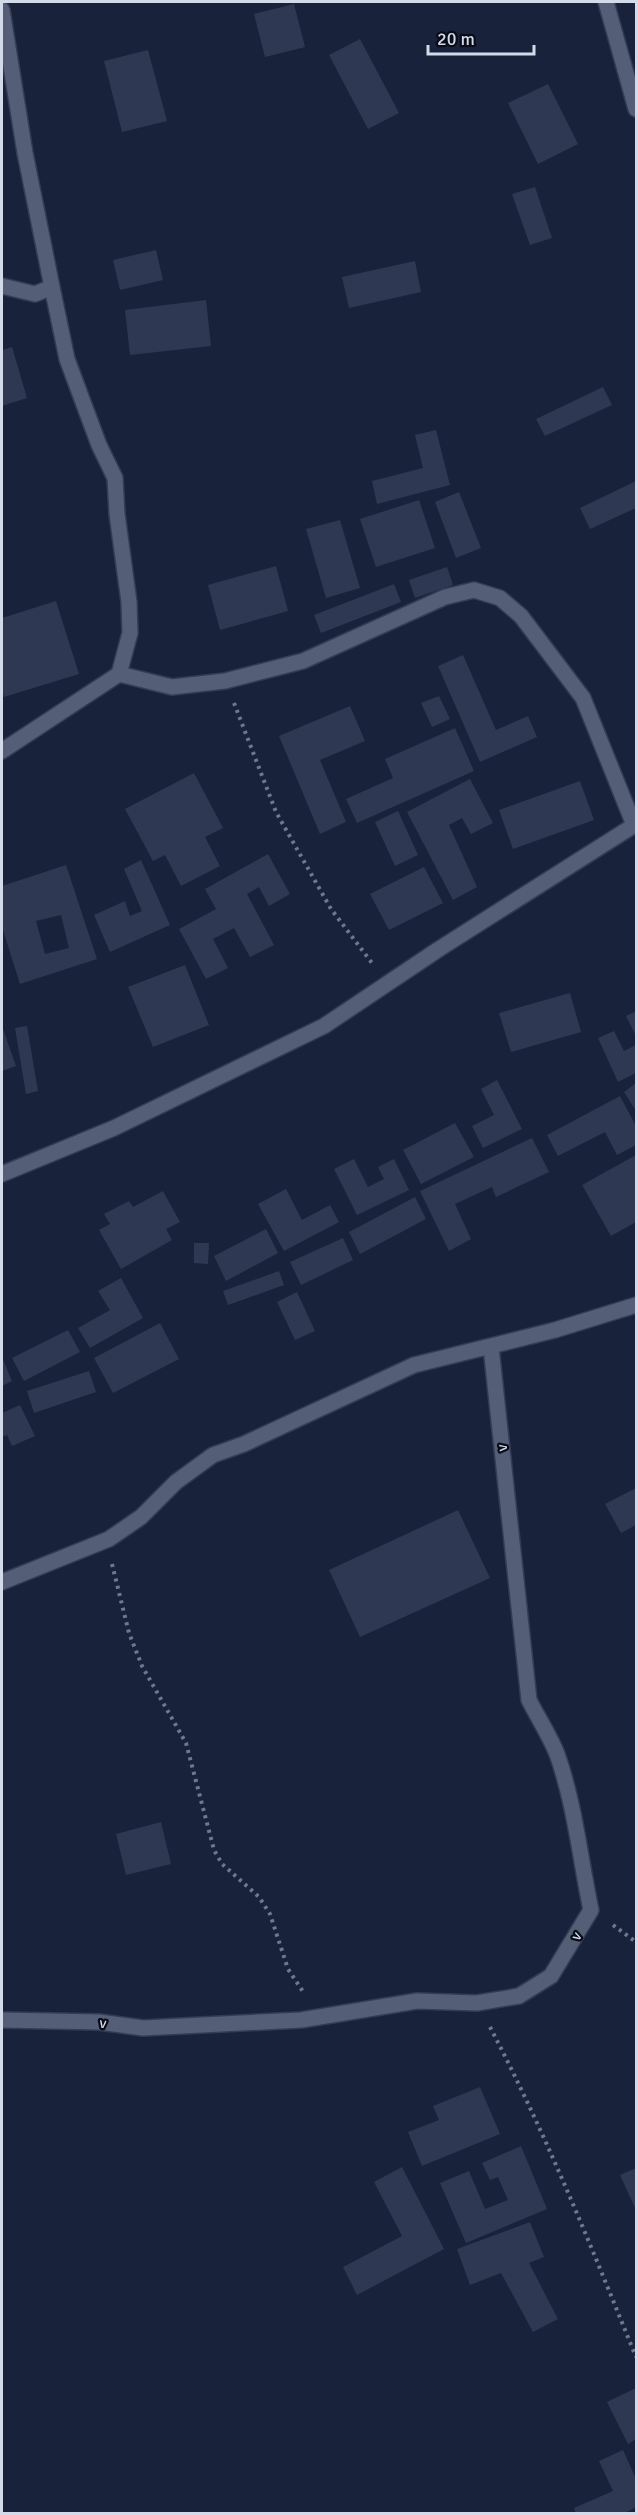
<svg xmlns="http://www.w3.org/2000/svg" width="638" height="2515" font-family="Signika,sans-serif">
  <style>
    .building { fill: #2e3852; fill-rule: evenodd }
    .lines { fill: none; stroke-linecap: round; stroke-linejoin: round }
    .street-casing { stroke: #333c54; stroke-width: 18 }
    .path { stroke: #70788d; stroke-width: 4; stroke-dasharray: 3 4.5; stroke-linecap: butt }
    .street { stroke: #545e77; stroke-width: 15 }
    .labels { text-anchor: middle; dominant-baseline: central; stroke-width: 4.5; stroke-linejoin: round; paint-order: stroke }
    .street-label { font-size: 15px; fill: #d3daea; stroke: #080c17 }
  </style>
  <rect width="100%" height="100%" fill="#19223b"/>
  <path class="building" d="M 294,4 L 305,47 L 265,57 L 254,14 Z
    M 360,39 L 399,113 L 368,129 L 329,55 Z
    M 148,50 L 167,121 L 122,132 L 104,61 Z
    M 548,84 L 578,144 L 538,164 L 508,103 Z
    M 535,187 L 552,238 L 530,245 L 512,194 Z
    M 156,250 L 163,280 L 120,290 L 113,260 Z
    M 415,261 L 421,292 L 349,308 L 342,277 Z
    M 206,300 L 211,346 L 130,355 L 125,310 Z
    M 12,347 L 27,398 L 2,406 L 2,350 Z
    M 603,387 L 612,405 L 545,436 L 536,419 Z
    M 436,430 L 450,485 L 377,504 L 372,481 L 423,468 L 415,435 Z
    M 636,481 L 636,508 L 590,529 L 580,508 Z
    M 459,492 L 481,548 L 456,558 L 435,502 Z
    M 419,500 L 435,548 L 376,567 L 360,519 Z
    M 340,520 L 360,588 L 326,598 L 306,529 Z
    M 276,566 L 288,611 L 220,630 L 208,585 Z
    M 447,567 L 453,585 L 415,598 L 409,580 Z
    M 394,584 L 401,602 L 321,633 L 314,615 Z
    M 56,601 L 79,674 L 4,697 L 2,690 L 2,618 Z
    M 463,655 L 496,730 L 528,716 L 537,737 L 480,762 L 438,666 Z
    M 439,696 L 450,719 L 432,727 L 421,703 Z
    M 350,706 L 365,741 L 320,760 L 346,822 L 320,834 L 279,736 Z
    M 455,728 L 474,771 L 357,823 L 346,799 L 393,778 L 385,759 Z
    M 194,773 L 223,828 L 205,837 L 220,866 L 181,886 L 165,855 L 153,861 L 125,809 Z
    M 470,779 L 493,823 L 471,834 L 462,818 L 449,825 L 477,887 L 453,900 L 407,812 Z
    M 580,781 L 594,820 L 513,849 L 499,810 Z
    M 398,811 L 418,855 L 395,866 L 375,822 Z
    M 268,854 L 290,894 L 269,906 L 259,887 L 247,894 L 274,945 L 250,957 L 234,928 L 213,939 L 228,968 L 206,979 L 179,929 L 216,909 L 205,889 Z
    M 141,860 L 170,925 L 110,952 L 94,915 L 125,901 L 130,916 L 142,911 L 124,869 Z
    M 66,865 L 97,959 L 20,984 L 2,927 L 2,886 ZM 61,915 L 69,948 L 45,954 L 36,921 Z
    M 424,867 L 443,903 L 389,930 L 370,894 Z
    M 185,965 L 209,1025 L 153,1047 L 128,987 Z
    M 570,993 L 581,1032 L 511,1052 L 499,1013 Z
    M 636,1011 L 636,1036 L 626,1016 Z
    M 2,1026 L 16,1066 L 2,1071 Z
    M 27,1026 L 38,1091 L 26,1094 L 15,1028 Z
    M 614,1031 L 624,1051 L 636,1045 L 636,1073 L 618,1082 L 598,1038 Z
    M 497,1080 L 522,1129 L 483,1148 L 472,1126 L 494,1115 L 481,1089 Z
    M 636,1083 L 636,1111 L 624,1092 Z
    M 620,1096 L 636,1126 L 636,1145 L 617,1155 L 605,1132 L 558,1156 L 547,1135 Z
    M 455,1123 L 474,1157 L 421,1184 L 403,1150 Z
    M 532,1138 L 549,1172 L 496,1197 L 492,1187 L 455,1204 L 471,1239 L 449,1251 L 420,1191 Z
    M 636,1155 L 636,1222 L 611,1236 L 582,1185 Z
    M 354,1159 L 368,1187 L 384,1179 L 378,1167 L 394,1159 L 409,1190 L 357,1215 L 334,1169 Z
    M 286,1189 L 302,1220 L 330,1205 L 339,1222 L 284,1251 L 258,1204 Z
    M 163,1191 L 180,1222 L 166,1229 L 172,1240 L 121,1269 L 99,1230 L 110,1224 L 104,1214 L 129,1201 L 133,1207 Z
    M 415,1197 L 426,1219 L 360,1254 L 349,1232 Z
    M 266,1229 L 278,1253 L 226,1281 L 214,1256 Z
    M 343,1238 L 353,1260 L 301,1285 L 290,1262 Z
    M 194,1243 L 209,1243 L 208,1264 L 194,1263 Z
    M 279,1271 L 284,1285 L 228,1305 L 223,1291 Z
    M 121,1278 L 143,1318 L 90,1348 L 78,1328 L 110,1310 L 98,1291 Z
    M 297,1292 L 315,1331 L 295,1340 L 277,1302 Z
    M 160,1323 L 179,1359 L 113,1393 L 94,1358 Z
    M 68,1330 L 80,1352 L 24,1381 L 12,1358 Z
    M 2,1357 L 12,1381 L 2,1386 Z
    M 89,1371 L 96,1392 L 34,1413 L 27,1391 Z
    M 20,1405 L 35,1436 L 12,1446 L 7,1435 L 2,1437 L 2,1413 Z
    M 636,1488 L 636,1525 L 621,1533 L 605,1504 Z
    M 458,1510 L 490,1578 L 360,1637 L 329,1570 Z
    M 161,1822 L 171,1864 L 126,1875 L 116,1834 Z
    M 480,2087 L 500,2134 L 422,2166 L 408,2132 L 439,2120 L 433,2106 Z
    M 521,2146 L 547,2209 L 466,2243 L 440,2183 L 469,2171 L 485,2209 L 508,2200 L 498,2177 L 490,2180 L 482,2163 Z
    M 402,2167 L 444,2249 L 357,2295 L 343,2267 L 402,2236 L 374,2182 Z
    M 636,2168 L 636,2207 L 635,2208 L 620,2175 Z
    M 530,2222 L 544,2257 L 529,2263 L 558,2319 L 533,2332 L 501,2273 L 470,2285 L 457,2249 Z
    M 636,2388 L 636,2439 L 628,2444 L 607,2402 Z
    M 623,2450 L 636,2479 L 636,2507 L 623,2514 L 576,2514 L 574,2508 L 613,2491 L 599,2461 Z"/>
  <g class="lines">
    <g class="street-casing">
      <path id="street" d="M 606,2 L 636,109
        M 2,10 L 25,153 L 52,287
        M 2,286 L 35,294 L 52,287 L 67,359 L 99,445 L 115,478 L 117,514 L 129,602 L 130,633 L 119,674 L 2,751
        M 119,674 L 172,687 L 225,681 L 303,661 L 445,597 L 474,590 L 500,598 L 521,616 L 583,698 L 634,825
        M 2,1174 L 114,1128 L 324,1026 L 439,949 L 636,824
        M 2,1582 L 109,1539 L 141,1517 L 176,1482 L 213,1455 L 244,1444 L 414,1365 L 555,1330 L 636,1305
        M 2,2020 L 99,2022 L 143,2028 L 301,2020 L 417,2001 L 477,2003 L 519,1996 L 551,1976 L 591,1910 C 580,1858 575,1805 557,1754 C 550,1736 538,1718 529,1700 L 491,1347"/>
    </g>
    <path class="path" d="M 234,703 L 276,812 L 331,909 L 372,963
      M 112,1564 L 129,1633 L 142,1666 L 186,1743 L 214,1850 L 222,1864 L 259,1897 L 270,1914 L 288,1969 L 304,1993
      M 613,1925 L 636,1942
      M 490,2027 C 546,2134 591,2246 636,2357"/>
    <use href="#street" class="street"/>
  </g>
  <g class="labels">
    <g class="street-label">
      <text transform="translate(502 1448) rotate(-96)">v</text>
      <text transform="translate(576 1936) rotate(-60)">v</text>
      <text transform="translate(103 2023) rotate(7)">v</text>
    </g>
  </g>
  <rect width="638" height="2515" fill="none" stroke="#d3daea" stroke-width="6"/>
  <path d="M428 45v9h106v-9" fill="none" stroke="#d3daea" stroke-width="3"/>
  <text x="437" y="45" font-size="18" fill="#d3daea" stroke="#080c17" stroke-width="4.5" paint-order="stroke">20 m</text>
</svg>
